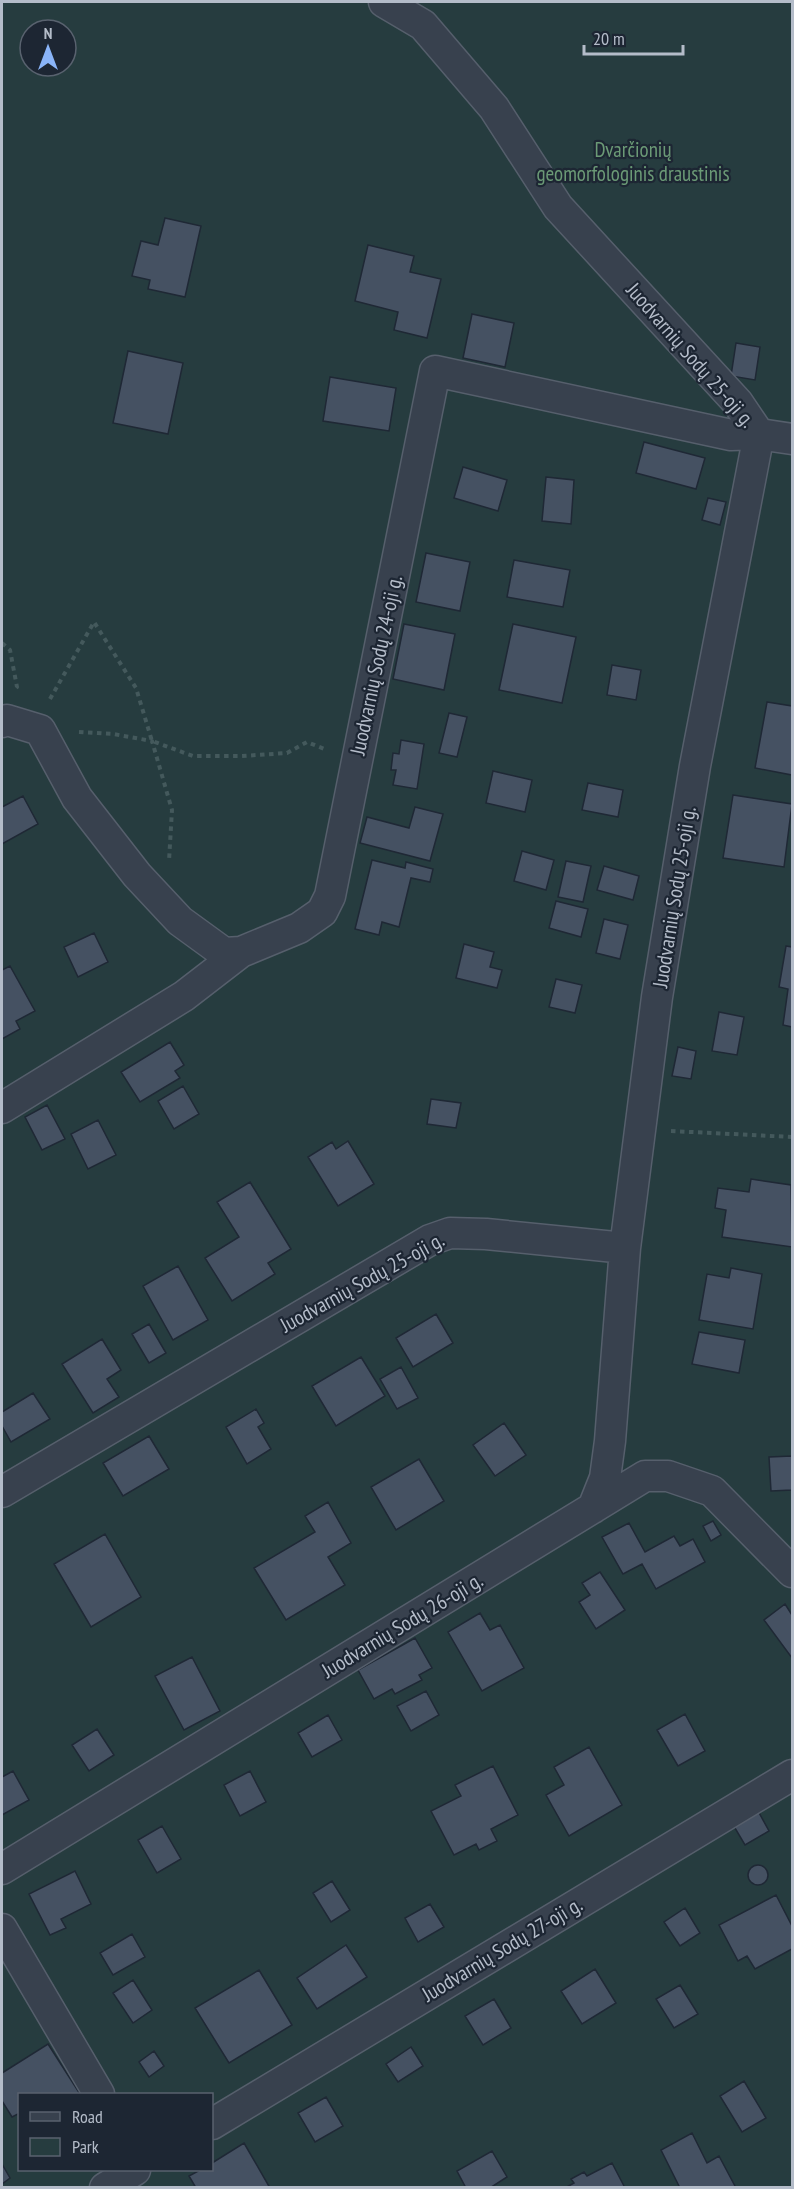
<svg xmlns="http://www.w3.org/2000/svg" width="794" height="2189" font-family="'PT Sans Narrow',sans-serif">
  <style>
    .green { fill: #263c3f; fill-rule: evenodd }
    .building { fill: #455162; stroke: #1f2835; stroke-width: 1.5 }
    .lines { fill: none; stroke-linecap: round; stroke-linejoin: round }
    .minor-casing { stroke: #565f6c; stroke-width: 33 }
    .path { stroke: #44595c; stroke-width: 4; stroke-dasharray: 4.5 4.5; stroke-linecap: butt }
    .minor { stroke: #38414e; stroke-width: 30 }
    .labels { text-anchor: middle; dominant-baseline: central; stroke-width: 4.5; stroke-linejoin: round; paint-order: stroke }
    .park-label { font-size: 21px; fill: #6b9a76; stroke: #1d2633 }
    .street-label { font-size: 21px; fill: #b4bcc9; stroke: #1d2633 }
  </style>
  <rect width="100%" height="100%" fill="#242f3e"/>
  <path class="green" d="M 2,2 L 792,2 L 792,2187 L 2,2188 ZM 30,30 L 66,30 L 66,66 L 30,66 ZM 20,2094 L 212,2094 L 212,2170 L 20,2170 Z"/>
  <path class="building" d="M 165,218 L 201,226 L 185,297 L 148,289 L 150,280 L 132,276 L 141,241 L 158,245 Z
    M 368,245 L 414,256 L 410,272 L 441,279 L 427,338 L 394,330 L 398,312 L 355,301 Z
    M 472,314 L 514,323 L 505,367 L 463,358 Z
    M 736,343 L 760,347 L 755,380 L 731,376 Z
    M 128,351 L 183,363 L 168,434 L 113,423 Z
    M 330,377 L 396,388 L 389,431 L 323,421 Z
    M 644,442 L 705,458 L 696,489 L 636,473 Z
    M 463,467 L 507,480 L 498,511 L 454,498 Z
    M 546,477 L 574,480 L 571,524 L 542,521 Z
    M 708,498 L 726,502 L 720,525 L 702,520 Z
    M 426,553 L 470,562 L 460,611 L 416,602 Z
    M 514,560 L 570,570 L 563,607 L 507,597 Z
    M 404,624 L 455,634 L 444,690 L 393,679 Z
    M 513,624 L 576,637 L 562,703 L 499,690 Z
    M 612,665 L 641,670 L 636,700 L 607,695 Z
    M 767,702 L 792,706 L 792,775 L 755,768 Z
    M 449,713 L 467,717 L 457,757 L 439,753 Z
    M 401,740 L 424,744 L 417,789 L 393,785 L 396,770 L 391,770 L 393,753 L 399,754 Z
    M 493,771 L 532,780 L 525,812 L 486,803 Z
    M 588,783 L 623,790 L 618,817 L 582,810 Z
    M 733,795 L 792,804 L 784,867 L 723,858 Z
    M 23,796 L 38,824 L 2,844 L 2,807 Z
    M 415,807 L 443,814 L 430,861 L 360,843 L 367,817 L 409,828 Z
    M 522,851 L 554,860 L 546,890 L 514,881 Z
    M 372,860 L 405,868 L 406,862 L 433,869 L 430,882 L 411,878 L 399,927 L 382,922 L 379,935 L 355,929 Z
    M 566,861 L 591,866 L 583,902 L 558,897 Z
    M 604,866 L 639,876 L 633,900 L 597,890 Z
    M 556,901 L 588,909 L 581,937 L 549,928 Z
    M 604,919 L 628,925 L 620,959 L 596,953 Z
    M 94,933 L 108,962 L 78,977 L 64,947 Z
    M 464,944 L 494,952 L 490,967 L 502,970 L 497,988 L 456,978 Z
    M 786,946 L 792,947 L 792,1027 L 783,1025 L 788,989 L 779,987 Z
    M 10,966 L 35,1011 L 16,1021 L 20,1029 L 2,1039 L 2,970 Z
    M 556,979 L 582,985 L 575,1013 L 549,1007 Z
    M 719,1012 L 744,1017 L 737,1055 L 712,1051 Z
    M 170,1042 L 184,1065 L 175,1071 L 180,1078 L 140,1102 L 121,1072 Z
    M 678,1047 L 696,1051 L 691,1079 L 672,1076 Z
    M 183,1086 L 199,1114 L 174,1129 L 158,1101 Z
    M 431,1099 L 461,1103 L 456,1128 L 427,1124 Z
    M 47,1105 L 65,1139 L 42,1150 L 25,1117 Z
    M 98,1120 L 116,1155 L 88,1169 L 71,1134 Z
    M 348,1141 L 374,1184 L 338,1206 L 308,1157 L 332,1142 L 336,1149 Z
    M 751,1179 L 791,1185 L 792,1247 L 722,1237 L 726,1210 L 715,1208 L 718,1188 L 749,1192 Z
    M 250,1182 L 291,1249 L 268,1263 L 275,1274 L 232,1301 L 205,1258 L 239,1237 L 217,1202 Z
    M 178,1266 L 208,1320 L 173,1340 L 143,1286 Z
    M 731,1268 L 762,1274 L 753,1329 L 699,1320 L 707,1274 L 729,1278 Z
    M 436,1314 L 453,1343 L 413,1367 L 396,1338 Z
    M 149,1324 L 166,1353 L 149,1363 L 132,1334 Z
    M 699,1332 L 745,1340 L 739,1373 L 692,1364 Z
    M 102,1339 L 121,1370 L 107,1379 L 119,1397 L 93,1413 L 62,1364 Z
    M 361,1357 L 385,1396 L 336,1426 L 312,1386 Z
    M 401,1367 L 418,1398 L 397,1409 L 380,1379 Z
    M 33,1393 L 50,1419 L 11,1442 L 2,1426 L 2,1412 Z
    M 256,1409 L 264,1423 L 258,1427 L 271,1449 L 247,1464 L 226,1427 Z
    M 504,1423 L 526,1455 L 495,1476 L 473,1445 Z
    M 149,1436 L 169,1469 L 123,1496 L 103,1463 Z
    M 792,1456 L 792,1490 L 771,1491 L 769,1457 Z
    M 419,1459 L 444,1501 L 396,1530 L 371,1487 Z
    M 328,1502 L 351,1543 L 328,1557 L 345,1585 L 286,1620 L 254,1568 L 315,1532 L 305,1516 Z
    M 713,1521 L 721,1535 L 711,1541 L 703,1526 Z
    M 629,1523 L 645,1552 L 674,1536 L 680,1546 L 693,1539 L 705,1562 L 656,1589 L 642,1564 L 623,1574 L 602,1537 Z
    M 105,1534 L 141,1597 L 91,1627 L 54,1564 Z
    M 600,1572 L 625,1610 L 596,1629 L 579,1602 L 590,1595 L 582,1583 Z
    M 785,1604 L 792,1615 L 792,1658 L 764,1620 Z
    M 480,1613 L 490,1630 L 500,1625 L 524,1668 L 482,1691 L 448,1632 Z
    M 415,1638 L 432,1668 L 419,1675 L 422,1680 L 395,1694 L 392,1689 L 374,1699 L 358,1670 Z
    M 192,1657 L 220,1711 L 184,1730 L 155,1676 Z
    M 426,1691 L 439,1715 L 411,1731 L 397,1706 Z
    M 685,1714 L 705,1751 L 678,1766 L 657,1730 Z
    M 328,1715 L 342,1740 L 312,1757 L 298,1733 Z
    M 97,1729 L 114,1755 L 89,1771 L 72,1745 Z
    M 589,1747 L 622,1805 L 569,1836 L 546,1795 L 564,1785 L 554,1767 Z
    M 493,1766 L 518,1815 L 491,1829 L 497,1841 L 479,1850 L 476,1844 L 454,1855 L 431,1811 L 461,1796 L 455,1785 Z
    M 13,1771 L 29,1800 L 2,1815 L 2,1777 Z
    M 250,1771 L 266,1802 L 240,1816 L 224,1785 Z
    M 757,1809 L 769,1831 L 745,1845 L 732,1823 Z
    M 162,1826 L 181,1859 L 157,1873 L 138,1840 Z
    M748 1875a10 10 0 1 1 20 0a10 10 0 1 1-20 0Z
    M 75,1871 L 91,1904 L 61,1919 L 66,1928 L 50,1935 L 29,1894 Z
    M 332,1881 L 350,1910 L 331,1922 L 313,1893 Z
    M 776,1895 L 792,1926 L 792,1949 L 755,1969 L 747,1956 L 738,1961 L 719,1925 Z
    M 430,1904 L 444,1927 L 418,1942 L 405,1918 Z
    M 685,1908 L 700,1933 L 680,1946 L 664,1922 Z
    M 132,1934 L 145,1957 L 113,1975 L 100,1953 Z
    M 346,1945 L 367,1977 L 317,2009 L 297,1978 Z
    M 595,1969 L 616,2003 L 582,2024 L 561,1991 Z
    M 259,1970 L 292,2025 L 229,2063 L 195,2008 Z
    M 133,1980 L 152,2010 L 133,2023 L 113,1993 Z
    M 680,1985 L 698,2014 L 674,2028 L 656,1999 Z
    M 494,1999 L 511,2028 L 483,2045 L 465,2016 Z
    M 48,2044 L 80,2094 L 20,2094 L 20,2113 L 12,2117 L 2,2101 L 2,2073 Z
    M 411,2047 L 423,2066 L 398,2082 L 386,2064 Z
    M 154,2051 L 164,2066 L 149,2077 L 139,2062 Z
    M 744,2081 L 766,2118 L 742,2132 L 720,2096 Z
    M 326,2097 L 343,2126 L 315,2142 L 298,2113 Z
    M 692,2133 L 707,2163 L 719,2156 L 736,2188 L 680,2188 L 661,2150 Z
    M 244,2143 L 270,2188 L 196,2188 L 189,2176 L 200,2170 L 212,2170 L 212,2163 Z
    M 492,2151 L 507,2177 L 490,2188 L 466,2188 L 457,2171 Z
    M 612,2163 L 625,2188 L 565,2188 L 574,2183 L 571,2179 L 584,2172 L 587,2176 Z
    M 2,2164 L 10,2178 L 2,2184 Z"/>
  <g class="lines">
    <g class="minor-casing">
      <path id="minor" d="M 2,722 L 7,720 L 40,730 L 77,798 L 137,875 L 180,921 L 224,953 L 241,952
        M 2,1108 L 184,996 L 241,952 L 299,928 L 322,912 L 330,896 L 435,371 L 731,435 L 759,434 L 792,439
        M 2,1492 L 430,1240 L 450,1233 L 486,1234 L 625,1248 L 657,997 L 695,766 L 759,434 L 738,403 L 558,207 L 494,108 L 423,25 L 384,2
        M 593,1508 L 605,1478 L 610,1441 L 625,1248
        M 2,1869 L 645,1476 L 668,1476 L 712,1491 L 792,1572
        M 2,1929 L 99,2094
        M 212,2124 L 792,1775
        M 105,2188 L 135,2170"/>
    </g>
    <path class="path" d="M 2,643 L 10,650 L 17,687 L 14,690
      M 50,699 L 94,622 L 136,688 L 152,741 L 193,756 L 242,756 L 287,753 L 307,742 L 327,750
      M 79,732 L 113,734 L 152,741 L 172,810 L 169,861
      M 671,1131 L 792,1137"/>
    <use href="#minor" class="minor"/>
  </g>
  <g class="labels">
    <g class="park-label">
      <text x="633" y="149">Dvarčionių<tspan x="633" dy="24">geomorfologinis draustinis</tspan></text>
    </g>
    <g class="street-label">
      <text transform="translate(691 355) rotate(49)">Juodvarnių Sodų 25-oji g.</text>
      <text transform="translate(376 665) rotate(-78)">Juodvarnių Sodų 24-oji g.</text>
      <text transform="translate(674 897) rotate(-81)">Juodvarnių Sodų 25-oji g.</text>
      <text transform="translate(362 1282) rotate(-29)">Juodvarnių Sodų 25-oji g.</text>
      <text transform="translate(402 1625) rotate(-31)">Juodvarnių Sodų 26-oji g.</text>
      <text transform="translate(502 1949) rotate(-31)">Juodvarnių Sodų 27-oji g.</text>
    </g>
  </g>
  <rect width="794" height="2189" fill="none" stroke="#b4bcc9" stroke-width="6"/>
  <rect x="18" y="2093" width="195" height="78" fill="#1d2633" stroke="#59626f" stroke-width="1.5"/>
  <rect x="30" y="2112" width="30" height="9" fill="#38414e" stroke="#59626f" stroke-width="1.5"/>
  <text x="72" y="2123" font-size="18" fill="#b4bcc9">Road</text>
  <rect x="30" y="2138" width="30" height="18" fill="#263c3f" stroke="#59626f" stroke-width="1.5"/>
  <text x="72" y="2153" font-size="18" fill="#b4bcc9">Park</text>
  <g transform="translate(48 48)"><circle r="28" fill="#1d2633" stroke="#59626f" stroke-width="1.5"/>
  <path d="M0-4.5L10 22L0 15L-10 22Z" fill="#8ab4f8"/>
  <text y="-9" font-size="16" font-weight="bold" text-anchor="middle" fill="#b4bcc9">N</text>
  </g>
  <path d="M584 45v9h99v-9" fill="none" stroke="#b4bcc9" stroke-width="3"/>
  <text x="593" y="45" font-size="18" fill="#b4bcc9" stroke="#1d2633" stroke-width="4.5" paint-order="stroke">20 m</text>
</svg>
